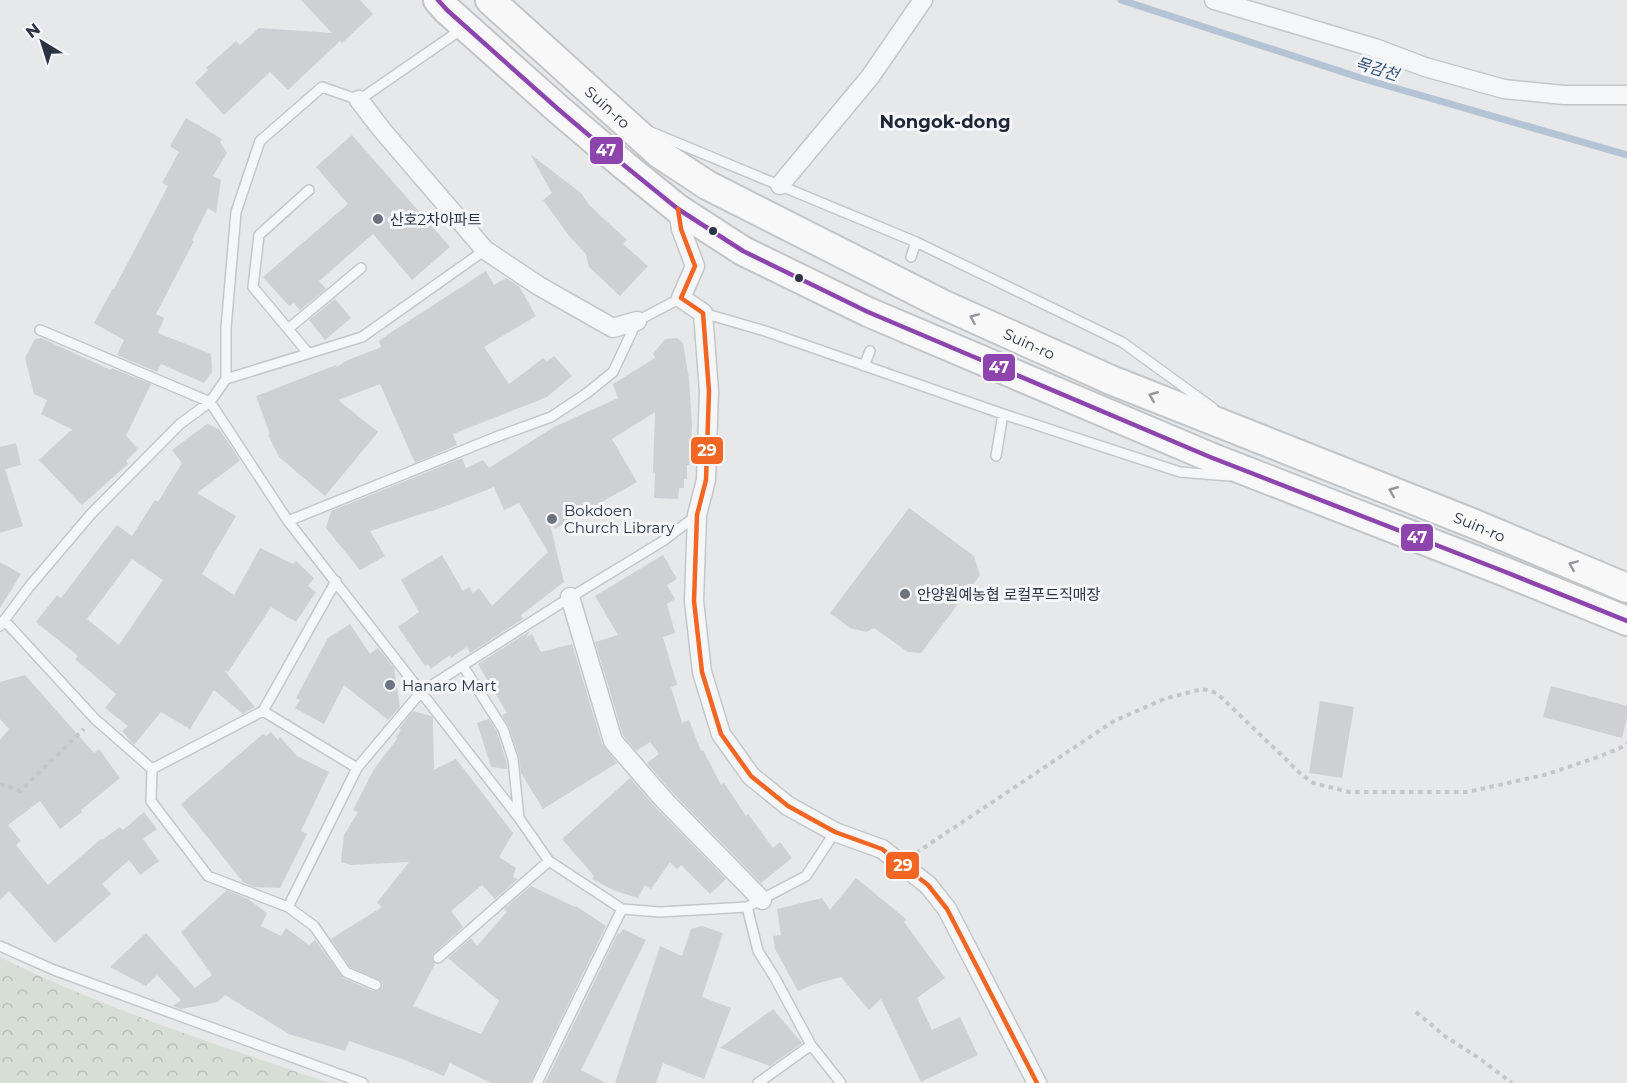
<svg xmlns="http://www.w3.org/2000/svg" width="1627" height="1083" font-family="Montserrat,'Noto Sans KR',sans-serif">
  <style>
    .forest { fill: url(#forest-crowns) }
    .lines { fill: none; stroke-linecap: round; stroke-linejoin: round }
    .stream { stroke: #b4c4d5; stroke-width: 7 }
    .building { fill: #ced0d3; fill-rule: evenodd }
    .service-casing { stroke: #c4c6c8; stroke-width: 12 }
    .minor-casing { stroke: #c4c6c8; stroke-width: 21 }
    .primary-casing { stroke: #c2c5c8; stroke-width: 32 }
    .path { stroke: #c5c6ca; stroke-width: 4; stroke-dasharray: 4.5 4.5; stroke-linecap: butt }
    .service { stroke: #f5f6f7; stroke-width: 9 }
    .minor { stroke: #f5f6f7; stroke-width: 18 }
    .primary { stroke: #f8f8f8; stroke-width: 28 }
    .bus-1-casing { stroke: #f4f6f9; stroke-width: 9 }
    .bus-2-casing { stroke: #f4f6f9; stroke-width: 9 }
    .bus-1 { stroke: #8e44ad; stroke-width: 4.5 }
    .bus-2 { stroke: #f26522; stroke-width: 4.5 }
    .oneway { stroke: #92969e }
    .poi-dot { fill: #6c737f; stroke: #f4f6f9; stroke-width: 2 }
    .bus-dot { fill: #2b3445; stroke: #f4f6f9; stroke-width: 2 }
    .labels { text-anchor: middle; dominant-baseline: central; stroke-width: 6; stroke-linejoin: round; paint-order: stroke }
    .street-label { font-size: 15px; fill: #2b3445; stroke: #f4f6f9 }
    .poi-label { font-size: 15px; fill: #2b3445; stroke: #f4f6f9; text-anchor: start }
    .water-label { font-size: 16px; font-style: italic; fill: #34527a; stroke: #f4f6f9 }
    .quarter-label { font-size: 18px; font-weight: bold; fill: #1d2536; stroke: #f4f6f9 }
    .line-badge { stroke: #f4f6f9; stroke-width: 2 }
    .badge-label { font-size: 16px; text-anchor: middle; font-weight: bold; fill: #fff }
  </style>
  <defs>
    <pattern id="forest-crowns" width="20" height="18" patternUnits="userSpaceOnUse" patternTransform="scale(1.5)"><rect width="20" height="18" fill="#d6ded6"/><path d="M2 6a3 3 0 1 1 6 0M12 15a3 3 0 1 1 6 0" fill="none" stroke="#b8bfb9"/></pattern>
  </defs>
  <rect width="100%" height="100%" fill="#e6e8ea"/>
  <path class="forest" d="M 0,957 C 104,1009 219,1045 329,1083 L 0,1083 Z"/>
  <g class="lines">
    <path class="stream" d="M 1121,0 L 1364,79 L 1627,155"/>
  </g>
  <path class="building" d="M 301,0 L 360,0 L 373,14 L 342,43 L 340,41 L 288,90 L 270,72 L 224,115 L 195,83 L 208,70 L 206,68 L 236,41 L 240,45 L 259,28 L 332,33 Z
    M 186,118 L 222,139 L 220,142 L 227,153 L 213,176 L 221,180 L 216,213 L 208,208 L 192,240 L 194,241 L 156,314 L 164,318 L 158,333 L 211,354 L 212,372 L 204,383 L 161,364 L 157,372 L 117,355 L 124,340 L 94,323 L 113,288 L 114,289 L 168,186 L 162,183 L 179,152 L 170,146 Z
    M 352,135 L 450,247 L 412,280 L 373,234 L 319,281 L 326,289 L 300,310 L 294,303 L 289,306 L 263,277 L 348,204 L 316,167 Z
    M 530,154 L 581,193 L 589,205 L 627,240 L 623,244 L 648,266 L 620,296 L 589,267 L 586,254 L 570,237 L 543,200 L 552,193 Z
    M 486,271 L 494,285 L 506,278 L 519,286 L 536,316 L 484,347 L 509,384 L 543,358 L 547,361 L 554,356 L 572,376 L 547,397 L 453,434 L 457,445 L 415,463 L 380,384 L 338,400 L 378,432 L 325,496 L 279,457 L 268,435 L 270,434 L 256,396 L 336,365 L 337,367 L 346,361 L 381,347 L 379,341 L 390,333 Z
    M 335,299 L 351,318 L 325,340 L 309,320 Z
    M 41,338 L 111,370 L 112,368 L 151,384 L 126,436 L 138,449 L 126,461 L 128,464 L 82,505 L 39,460 L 70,431 L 73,430 L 41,414 L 47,400 L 34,394 L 25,358 L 35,339 Z
    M 677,338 L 683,343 L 689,379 L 692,425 L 690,465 L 687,465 L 687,479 L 684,479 L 684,488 L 679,488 L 678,499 L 654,498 L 655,472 L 653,473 L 655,412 L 612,439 L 637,482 L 555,529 L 549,520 L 564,582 L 521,615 L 523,619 L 470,653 L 467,647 L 451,658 L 450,655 L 431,669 L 428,664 L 425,666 L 398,627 L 419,612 L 401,580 L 442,555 L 463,591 L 469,587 L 473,593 L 479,588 L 492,606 L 548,552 L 519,503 L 504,510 L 494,487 L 430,512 L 430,511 L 370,531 L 385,556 L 360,570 L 326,528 L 331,511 L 462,458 L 466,468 L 483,460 L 489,468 L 554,427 L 618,398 L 613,384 L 655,358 L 653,354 L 665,339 Z
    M 207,424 L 219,429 L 240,460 L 237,463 L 197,493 L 236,516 L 202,574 L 234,595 L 260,548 L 293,564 L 296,561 L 314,578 L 308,586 L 316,592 L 296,622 L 271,607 L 228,672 L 224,670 L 255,707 L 243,714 L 214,690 L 190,729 L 161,712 L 134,745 L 122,731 L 128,726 L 105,708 L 116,694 L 75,659 L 78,656 L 36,622 L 57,595 L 61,598 L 117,525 L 132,536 L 155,500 L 158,502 L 182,463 L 172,450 ZM 132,559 L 163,580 L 119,645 L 87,619 Z
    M 16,443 L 21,465 L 5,469 L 23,526 L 0,533 L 0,447 Z
    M 909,508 L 974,556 L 980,575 L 921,653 L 908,652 L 874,628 L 866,632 L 850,628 L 830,613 Z
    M 663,555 L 677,579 L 667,585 L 675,599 L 667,604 L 675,633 L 663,637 L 677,685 L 671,687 L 682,723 L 689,720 L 701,751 L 703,750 L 721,785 L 724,783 L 746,816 L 748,814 L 773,848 L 780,842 L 792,858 L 761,883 L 673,793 L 647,763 L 659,754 L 650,742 L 636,751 L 623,735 L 595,642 L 618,635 L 595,596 Z
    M 0,562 L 21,574 L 0,608 Z
    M 350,624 L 370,654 L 378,648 L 394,668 L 400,707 L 388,720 L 344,685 L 324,724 L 295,708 L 300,700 L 296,698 L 328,638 Z
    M 530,631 L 526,638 L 532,634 L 541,652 L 572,644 L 602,744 L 617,763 L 543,809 L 521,773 L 519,757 L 509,727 L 502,715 L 507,713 L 478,664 Z
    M 25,675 L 94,753 L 99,749 L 120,778 L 81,810 L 82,812 L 60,829 L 40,801 L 8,825 L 21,841 L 16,845 L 48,885 L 101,839 L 102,840 L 120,827 L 123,830 L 144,812 L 157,829 L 143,839 L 159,861 L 140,875 L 129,860 L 102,884 L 111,894 L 55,943 L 9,891 L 0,900 L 0,740 L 9,729 L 0,719 L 0,682 Z
    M 1551,686 L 1627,706 L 1627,718 L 1622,738 L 1543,717 Z
    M 1320,701 L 1354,707 L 1342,778 L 1309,773 Z
    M 413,711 L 431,716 L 433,718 L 434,770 L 456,759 L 513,833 L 499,857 L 516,868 L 513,877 L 518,879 L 495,899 L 482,885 L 451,911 L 463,927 L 432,955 L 432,960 L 435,964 L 413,1006 L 481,1034 L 499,1001 L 448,958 L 471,938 L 477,946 L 507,912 L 504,909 L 531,886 L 575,907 L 576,906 L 606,926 L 530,1083 L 491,1083 L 450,1063 L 444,1076 L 402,1059 L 349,1041 L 345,1051 L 289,1034 L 225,995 L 218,1002 L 181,1009 L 173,1006 L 181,1000 L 157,975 L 146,986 L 110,967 L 146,933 L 195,988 L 212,975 L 181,932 L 227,890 L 248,899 L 267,913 L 261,926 L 281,936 L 286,928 L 309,945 L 315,940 L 343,978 L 373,991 L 380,990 L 383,985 L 381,981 L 350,967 L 331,939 L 382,907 L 377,903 L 409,862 L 351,865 L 341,862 L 344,835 L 358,812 L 353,810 L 374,769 L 397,739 L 396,736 L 401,730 L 399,729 Z
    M 489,719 L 497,732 L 506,760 L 507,769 L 491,767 L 477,723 Z
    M 271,732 L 278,740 L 280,737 L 297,756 L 329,772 L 301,831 L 307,834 L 280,888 L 254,887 L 243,882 L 181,804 L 263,734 L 266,736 Z
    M 630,778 L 657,809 L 726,879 L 710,894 L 681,865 L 677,869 L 670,862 L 651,889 L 645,885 L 638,898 L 613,890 L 592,879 L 594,876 L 562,839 Z
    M 856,878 L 906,919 L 904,922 L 945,978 L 917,998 L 932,1030 L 960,1017 L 978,1055 L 921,1082 L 881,999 L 869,1010 L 841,977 L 812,985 L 798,991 L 775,949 L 773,936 L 781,935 L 777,909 L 822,898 L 830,910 Z
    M 702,926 L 723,933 L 702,997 L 731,1008 L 704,1079 L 663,1063 L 656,1083 L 615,1083 L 660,946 L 682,956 L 691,929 Z
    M 623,929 L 646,940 L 581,1070 L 606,1083 L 545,1083 L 618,933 L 620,934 Z
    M 773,1009 L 802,1043 L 770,1066 L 720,1048 Z"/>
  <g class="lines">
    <g class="service-casing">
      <path id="service" d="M 651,132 L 916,242 L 1122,342 L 1213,408
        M 911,257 L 916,242
        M 703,313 L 765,331 L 1003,414 L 1180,472 L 1229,476
        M 288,329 L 361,268
        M 40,330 L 210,402 L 288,521 L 519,818
        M 308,353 L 253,287 L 259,235 L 309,190
        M 864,366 L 870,351
        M 226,379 L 362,337 L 485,250
        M 996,456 L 1003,414
        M 288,521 L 496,437 L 551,417 L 587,393 L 613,372 L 637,321 L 681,298
        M 4,620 L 95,719 L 152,769 L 263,711 L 336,581
        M 0,626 L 29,587 L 91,514 L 180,424 L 210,402 L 226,379 L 226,328 L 236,212 L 260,141 L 322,87 L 359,100 L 462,29
        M 463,666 L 503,729 L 513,759 L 519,818 L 549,861 L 622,909 L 660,912 L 747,907 L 806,876 L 835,832
        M 263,711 L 357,768
        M 152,769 L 151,801 L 208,876 L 288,907 L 357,768 L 421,692 L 558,605 L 663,541 L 697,515
        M 288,907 L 314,926 L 346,972 L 376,985
        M 747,907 L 758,951 L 775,978 L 811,1045 L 841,1083
        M 0,946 L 54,970 L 363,1083
        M 438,958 L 549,861
        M 537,1083 L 622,909
        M 758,1083 L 811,1045"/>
    </g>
    <g class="minor-casing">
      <path id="minor" d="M 1214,0 L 1375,48 L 1425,67 L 1504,89 L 1564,95 L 1627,95
        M 359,100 L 382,130 L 485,250 L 539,286 L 613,328 L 637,321
        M 780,185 L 870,77 L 923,0
        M 678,209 L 681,229 L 695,266 L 681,298 L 703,313 L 709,391 L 706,480 L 697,515 L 694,601 L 702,672 L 721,734 L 751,776 L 788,806 L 835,832 L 882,849 L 928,885 L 947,909 L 1037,1083
        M 570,597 L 613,741 L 665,801 L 762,900"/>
    </g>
    <g class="primary-casing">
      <g id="primary">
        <path d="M 438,0 L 447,10 L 558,109 L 625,166 L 678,209 L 743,251 L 868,312 L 1210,457 L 1503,571 L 1627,621"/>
        <path id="s1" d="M 490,0 L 660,154 L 707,185 L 942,304 L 1111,380 L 1472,523 L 1627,588"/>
      </g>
    </g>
    <path class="path" d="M 0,784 L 20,791 L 84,729
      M 916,853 L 1114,721 L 1164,699 L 1202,689 L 1214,692 L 1222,698 L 1301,774 L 1313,783 L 1349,792 L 1467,792 L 1544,775 L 1598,757 L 1620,748 L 1627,743
      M 1416,1012 L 1446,1037 L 1479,1058 L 1512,1083"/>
    <use href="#service" class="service"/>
    <use href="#minor" class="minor"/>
    <use href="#primary" class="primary"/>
    <g class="bus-1-casing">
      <path id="bus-1" d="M 438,0 L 447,10 L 558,109 L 625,166 L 678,209 L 743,251 L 868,312 L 1210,457 L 1503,571 L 1627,621"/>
    </g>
    <g class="bus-2-casing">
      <path id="bus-2" d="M 678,209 L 681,229 L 695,266 L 681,298 L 703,313 L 709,391 L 706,480 L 697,515 L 694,601 L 702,672 L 721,734 L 751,776 L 788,806 L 835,832 L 882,849 L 928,885 L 947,909 L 1037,1083"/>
    </g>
    <use href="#bus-1" class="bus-1"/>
    <use href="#bus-2" class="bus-2"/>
  </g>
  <defs><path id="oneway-chevron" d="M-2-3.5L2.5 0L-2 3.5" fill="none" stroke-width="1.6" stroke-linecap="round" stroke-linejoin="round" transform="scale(1.5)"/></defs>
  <g class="oneway">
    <use href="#oneway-chevron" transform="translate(974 318) rotate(-156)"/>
    <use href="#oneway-chevron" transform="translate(1153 396) rotate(-158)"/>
    <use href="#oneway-chevron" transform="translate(1393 491) rotate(-158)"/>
    <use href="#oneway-chevron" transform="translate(1573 565) rotate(-157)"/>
  </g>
  <g class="poi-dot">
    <circle cx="378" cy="219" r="6"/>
    <circle cx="552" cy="519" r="6"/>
    <circle cx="905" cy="594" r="6"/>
    <circle cx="390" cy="685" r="6"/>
  </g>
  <g class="bus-dot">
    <circle cx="713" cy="231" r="5"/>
    <circle cx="799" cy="278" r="5"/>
  </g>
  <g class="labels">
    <g class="street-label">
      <text stroke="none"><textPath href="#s1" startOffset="159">Suin-ro</textPath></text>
      <text stroke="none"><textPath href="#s1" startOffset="645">Suin-ro</textPath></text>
      <text stroke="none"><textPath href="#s1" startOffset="1131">Suin-ro</textPath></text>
    </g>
    <g class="poi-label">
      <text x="390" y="219">산호2차아파트</text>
      <text x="564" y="510">Bokdoen<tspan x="564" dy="17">Church Library</tspan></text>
      <text x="917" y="594">안양원예농협 로컬푸드직매장</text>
      <text x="402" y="685">Hanaro Mart</text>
    </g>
    <g class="water-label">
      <text transform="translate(1377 69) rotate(17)">목감천</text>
    </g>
    <g class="quarter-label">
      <text x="945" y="122">Nongok-dong</text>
    </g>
  </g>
  <g class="line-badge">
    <rect x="589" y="136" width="35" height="29" rx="6" fill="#8e44ad"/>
    <rect x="982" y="353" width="34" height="29" rx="6" fill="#8e44ad"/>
    <rect x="690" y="436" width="34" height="29" rx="6" fill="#f26522"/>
    <rect x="1400" y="523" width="34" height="29" rx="6" fill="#8e44ad"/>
    <rect x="885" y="851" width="35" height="29" rx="6" fill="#f26522"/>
  </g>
  <g class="badge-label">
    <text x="606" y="156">47</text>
    <text x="999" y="373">47</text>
    <text x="707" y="456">29</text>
    <text x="1417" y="543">47</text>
    <text x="903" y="871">29</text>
  </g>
  <g transform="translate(42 42) rotate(322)" stroke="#f4f6f9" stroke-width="4.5" paint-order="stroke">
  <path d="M0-4.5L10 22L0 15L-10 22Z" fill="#2b3445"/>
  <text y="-9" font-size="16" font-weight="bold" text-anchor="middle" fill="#2b3445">N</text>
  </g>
</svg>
